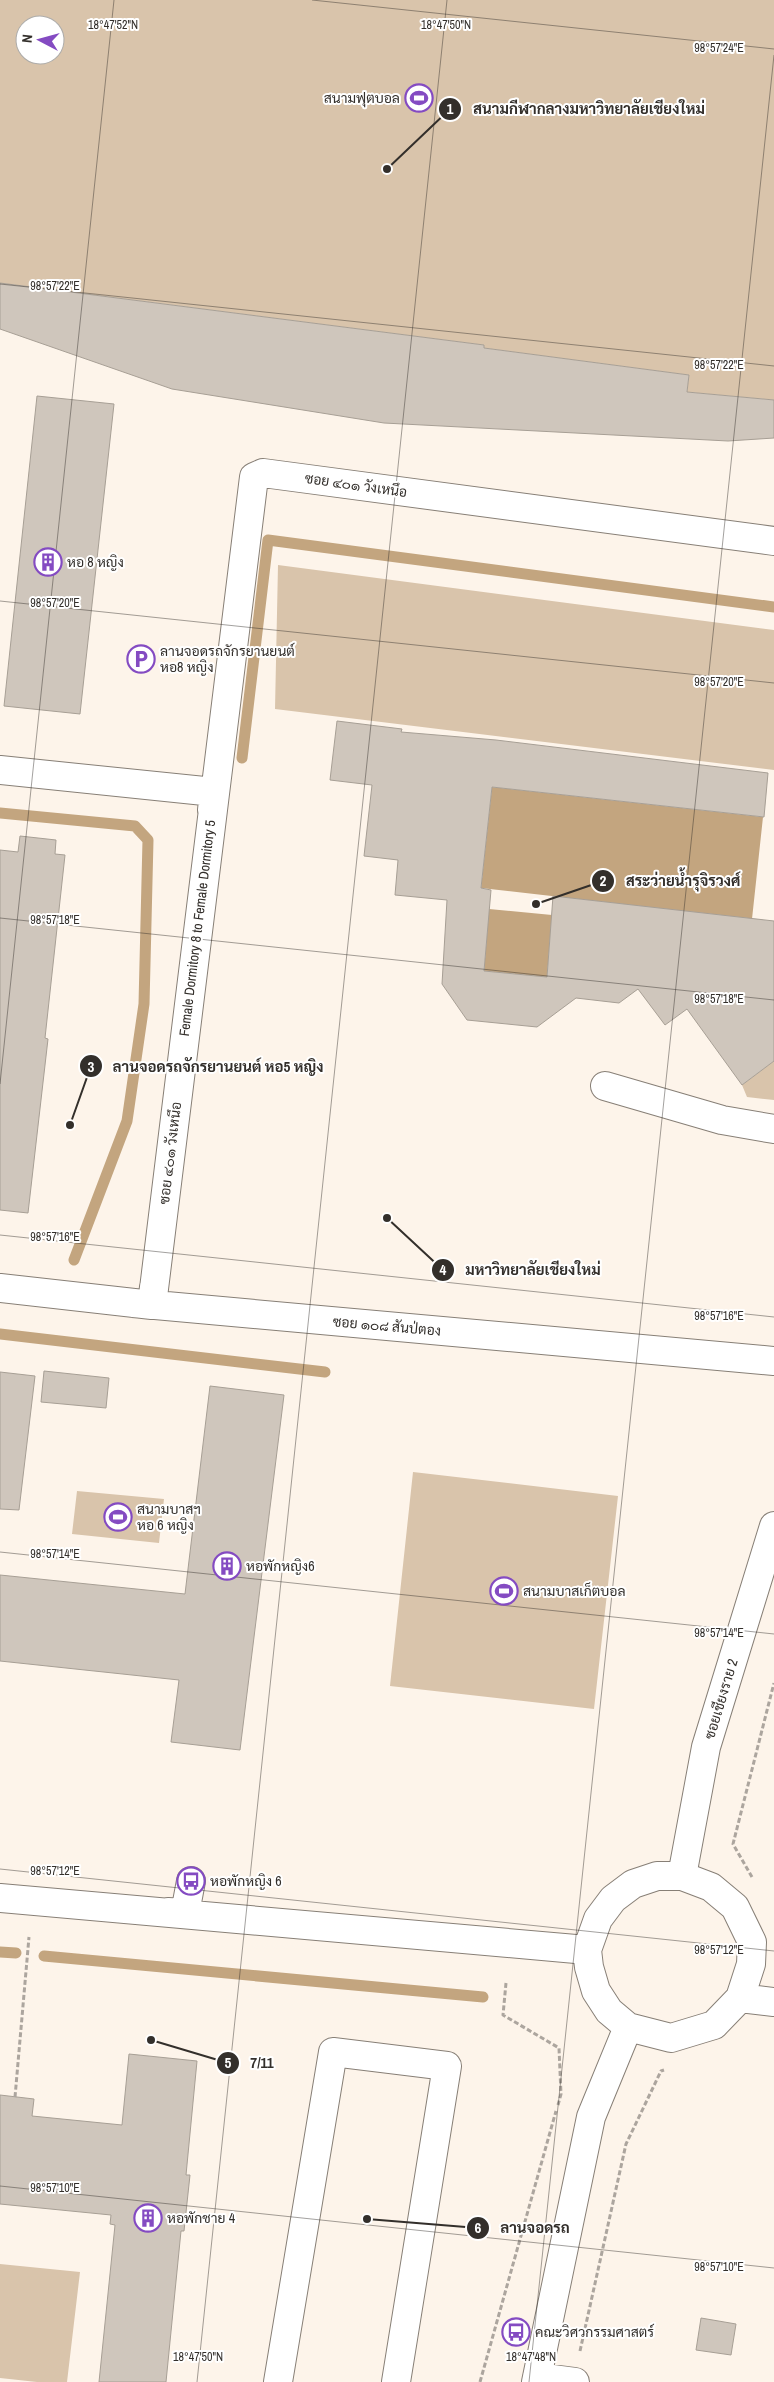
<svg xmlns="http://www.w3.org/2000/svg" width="774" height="2382" font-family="'Archivo Narrow',Sarabun,sans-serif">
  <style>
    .green { fill: #d9c4ab; fill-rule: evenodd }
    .water { fill: #c3a57f }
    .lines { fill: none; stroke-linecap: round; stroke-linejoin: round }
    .stream { stroke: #c3a57f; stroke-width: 11 }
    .building { fill: #cfc6bc; stroke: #a79f95 }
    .minor-casing { stroke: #877f76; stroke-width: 30 }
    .path { stroke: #aca59e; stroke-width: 3; stroke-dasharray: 5 2.5; stroke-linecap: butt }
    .minor { stroke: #fff; stroke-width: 28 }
    .ticks { fill: none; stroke: #332f2b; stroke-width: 1; stroke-opacity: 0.45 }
    .labels { text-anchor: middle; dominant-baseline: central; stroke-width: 4; stroke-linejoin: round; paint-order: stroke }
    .poi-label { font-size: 14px; fill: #332f2b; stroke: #fff; text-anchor: start }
    .street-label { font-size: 14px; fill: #332f2b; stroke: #fff }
    .ticks-label { font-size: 12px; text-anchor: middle; fill: #332f2b; stroke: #fff; stroke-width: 4; stroke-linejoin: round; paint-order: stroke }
    .leader { fill: none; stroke: #332f2b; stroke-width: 2 }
    .callout-dot { fill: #332f2b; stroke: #fff; stroke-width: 2 }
    .mark-label { font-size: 15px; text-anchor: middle; font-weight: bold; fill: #fff }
    .callout-label { font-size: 15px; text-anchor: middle; font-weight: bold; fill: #332f2b; stroke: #fff; stroke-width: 4; stroke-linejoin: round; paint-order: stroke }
  </style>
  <rect width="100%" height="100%" fill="#fdf4ea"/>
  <path class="green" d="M 0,0 L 774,0 L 774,400 L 687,392 L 689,375 L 484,348 L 484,345 L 0,283 ZM 25,25 L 55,25 L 55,55 L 25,55 Z
    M 278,565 L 774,630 L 774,770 L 275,709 Z
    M 774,1061 L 774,1100 L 747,1097 L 742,1085 Z
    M 413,1472 L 618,1496 L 594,1709 L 390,1686 Z
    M 77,1491 L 164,1499 L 159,1543 L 72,1534 Z
    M 0,2264 L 80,2272 L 67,2382 L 37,2382 L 0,2378 Z"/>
  <path class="water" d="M 492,787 L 763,817 L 752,919 L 481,888 Z
    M 489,909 L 552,915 L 547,977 L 484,971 Z"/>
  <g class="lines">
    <path class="stream" d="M 242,758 L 268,540 L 774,607
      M 0,813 L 135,826 L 148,840 L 144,1004 L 127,1121 L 74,1260
      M 0,1334 L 325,1372
      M 0,1952 L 16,1953
      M 44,1956 L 483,1997"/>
  </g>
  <path class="building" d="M 0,283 L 484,345 L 484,348 L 689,375 L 687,392 L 774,400 L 774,438 L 728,441 L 384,423 L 172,389 L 0,329 Z
    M 37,396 L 114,404 L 80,714 L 4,706 Z
    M 337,721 L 402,729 L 401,732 L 496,740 L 768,773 L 764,817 L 492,787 L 481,888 L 491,890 L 484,971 L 547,977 L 553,896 L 774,921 L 774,1061 L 742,1085 L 687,1009 L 665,1025 L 638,989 L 619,1003 L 576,998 L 537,1027 L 467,1020 L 442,984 L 447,900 L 395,895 L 398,860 L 364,856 L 372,785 L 330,780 Z
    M 20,836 L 56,840 L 55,854 L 65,855 L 45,1038 L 48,1039 L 28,1213 L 0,1210 L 0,850 L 18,852 Z
    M 44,1371 L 109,1378 L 106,1408 L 41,1402 Z
    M 0,1372 L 35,1376 L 19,1510 L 0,1509 Z
    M 210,1386 L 284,1395 L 240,1750 L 171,1742 L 179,1680 L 0,1661 L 0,1575 L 185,1594 Z
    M 129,2054 L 197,2061 L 186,2175 L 190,2175 L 184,2231 L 181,2231 L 166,2382 L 99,2382 L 115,2225 L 110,2224 L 111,2215 L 0,2204 L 0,2095 L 34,2099 L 32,2116 L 122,2125 Z
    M 701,2318 L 736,2324 L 731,2355 L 696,2350 Z"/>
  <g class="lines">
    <g class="minor-casing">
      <path id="minor" d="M 0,770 L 214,792 L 212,810
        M 605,1086 L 722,1120 L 774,1129
        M 0,1288 L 152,1305 L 154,1287
        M 133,1303 L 774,1361
        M 152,1305 L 254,477 L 263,473 L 774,541
        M 657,1876 L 682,1876 L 711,1887 L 735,1907 L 752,1942 L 751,1964 L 740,1998 L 714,2025 L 671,2038 L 628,2027 L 609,2011 L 596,1991 L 589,1967 L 587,1950 L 598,1919 L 613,1899 L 633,1884 Z
        M 682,1876 L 706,1747 L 774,1526
        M 0,1898 L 587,1950
        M 168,1912 L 185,1913 L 191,1881
        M 740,1998 L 774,2002
        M 537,2377 L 575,2382
        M 278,2382 L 333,2052 L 447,2066 L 396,2382
        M 536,2382 L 591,2117 L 628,2027"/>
    </g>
    <path class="path" d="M 752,1877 L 733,1844 L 774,1683
      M 506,1983 L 503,2015 L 559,2048 L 561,2094 L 558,2105
      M 15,2097 L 29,1937
      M 580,2351 L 626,2144 L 661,2071 L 664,2070
      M 480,2382 L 556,2111"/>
    <use href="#minor" class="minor"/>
  </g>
  <path class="ticks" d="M 312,0 L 774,49M 0,284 L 774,366M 0,601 L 774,683M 0,918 L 774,1000M 0,1084 L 114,0M 0,1235 L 774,1317M 0,1552 L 774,1634M 0,1869 L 774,1951M 0,2186 L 774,2268M 197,2382 L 447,0M 529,2382 L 774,55"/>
  <defs>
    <g id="stadium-ring" transform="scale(1.4375)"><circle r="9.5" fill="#fff" stroke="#844bc2" stroke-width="1.5"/><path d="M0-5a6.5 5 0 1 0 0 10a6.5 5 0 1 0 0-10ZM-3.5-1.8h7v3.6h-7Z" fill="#844bc2"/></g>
    <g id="building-ring" transform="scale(1.4375)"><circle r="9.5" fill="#fff" stroke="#844bc2" stroke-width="1.5"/><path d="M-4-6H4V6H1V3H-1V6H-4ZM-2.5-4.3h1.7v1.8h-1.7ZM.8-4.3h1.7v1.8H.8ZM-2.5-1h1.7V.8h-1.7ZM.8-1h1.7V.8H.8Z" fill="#844bc2"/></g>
    <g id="parking-ring" transform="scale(1.4375)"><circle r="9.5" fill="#fff" stroke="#844bc2" stroke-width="1.5"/><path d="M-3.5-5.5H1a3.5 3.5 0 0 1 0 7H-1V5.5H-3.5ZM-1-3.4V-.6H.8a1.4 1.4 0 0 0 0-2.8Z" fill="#844bc2"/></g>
    <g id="bus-ring" transform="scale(1.4375)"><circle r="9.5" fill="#fff" stroke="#844bc2" stroke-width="1.5"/><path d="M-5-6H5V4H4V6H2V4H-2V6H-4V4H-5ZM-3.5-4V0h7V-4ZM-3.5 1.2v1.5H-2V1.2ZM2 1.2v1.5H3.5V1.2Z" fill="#844bc2"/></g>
  </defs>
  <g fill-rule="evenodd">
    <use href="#stadium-ring" x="419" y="98"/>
    <use href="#building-ring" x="48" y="562"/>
    <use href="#parking-ring" x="141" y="659"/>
    <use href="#stadium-ring" x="118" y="1517"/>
    <use href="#building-ring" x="227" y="1566"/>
    <use href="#stadium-ring" x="504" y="1591"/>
    <use href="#bus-ring" x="191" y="1881"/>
    <use href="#building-ring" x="148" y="2218"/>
    <use href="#bus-ring" x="516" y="2332"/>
  </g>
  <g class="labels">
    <g class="poi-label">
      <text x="400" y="98" text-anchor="end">สนามฟุตบอล</text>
      <text x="67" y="562">หอ 8 หญิง</text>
      <text x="160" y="651">ลานจอดรถจักรยานยนต์<tspan x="160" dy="16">หอ8 หญิง</tspan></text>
      <text x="137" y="1509">สนามบาสฯ<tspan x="137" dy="16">หอ 6 หญิง</tspan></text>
      <text x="246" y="1566">หอพักหญิง6</text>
      <text x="523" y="1591">สนามบาสเก็ตบอล</text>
      <text x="210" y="1881">หอพักหญิง 6</text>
      <text x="167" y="2218">หอพักชาย 4</text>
      <text x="535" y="2332">คณะวิศวกรรมศาสตร์</text>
    </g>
    <g class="street-label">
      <text transform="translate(356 485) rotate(8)">ซอย ๔๐๑ วังเหนึอ</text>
      <text transform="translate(197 928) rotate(-83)">Female Dormitory 8 to Female Dormitory 5</text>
      <text transform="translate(170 1153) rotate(-83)">ซอย ๔๐๑ วังเหนึอ</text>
      <text transform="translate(387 1326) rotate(5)">ซอย ๑๐๘ สันป่ตอง</text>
      <text transform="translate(721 1699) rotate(-73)">ซอยเชียงราย 2</text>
    </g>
  </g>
  <g class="ticks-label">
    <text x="113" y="29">18°47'52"N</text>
    <text x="446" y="29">18°47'50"N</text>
    <text x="719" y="52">98°57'24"E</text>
    <text x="55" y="290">98°57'22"E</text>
    <text x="719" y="369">98°57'22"E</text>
    <text x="55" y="607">98°57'20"E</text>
    <text x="719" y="686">98°57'20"E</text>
    <text x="55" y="924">98°57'18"E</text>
    <text x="719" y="1003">98°57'18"E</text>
    <text x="55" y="1241">98°57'16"E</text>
    <text x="719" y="1320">98°57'16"E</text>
    <text x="55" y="1558">98°57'14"E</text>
    <text x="719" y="1637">98°57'14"E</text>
    <text x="55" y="1875">98°57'12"E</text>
    <text x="719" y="1954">98°57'12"E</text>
    <text x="55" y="2192">98°57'10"E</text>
    <text x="719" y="2271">98°57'10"E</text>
    <text x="198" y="2361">18°47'50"N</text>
    <text x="531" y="2361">18°47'48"N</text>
  </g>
  <path class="leader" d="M387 169L450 109M536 904L603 881M70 1125L91 1066M387 1218L443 1270M151 2040L228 2063M367 2219L478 2228"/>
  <g class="callout-dot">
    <circle cx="387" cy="169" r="5"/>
    <circle cx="536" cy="904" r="5"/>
    <circle cx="70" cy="1125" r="5"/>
    <circle cx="387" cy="1218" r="5"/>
    <circle cx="151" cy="2040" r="5"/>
    <circle cx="367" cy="2219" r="5"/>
    <circle cx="450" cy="109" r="12"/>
    <circle cx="603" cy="881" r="12"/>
    <circle cx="91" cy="1066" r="12"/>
    <circle cx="443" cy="1270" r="12"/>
    <circle cx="228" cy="2063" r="12"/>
    <circle cx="478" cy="2228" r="12"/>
  </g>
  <g class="mark-label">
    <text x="450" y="114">1</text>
    <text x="603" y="886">2</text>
    <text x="91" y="1072">3</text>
    <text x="443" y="1275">4</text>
    <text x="228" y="2068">5</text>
    <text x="478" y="2233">6</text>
  </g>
  <g class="callout-label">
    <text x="589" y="114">สนามกีฬากลางมหาวิทยาลัยเชียงใหม่</text>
    <text x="683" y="886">สระว่ายน้ำรุจิรวงศ์</text>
    <text x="218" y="1072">ลานจอดรถจักรยานยนต์ หอ5 หญิง</text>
    <text x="533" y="1275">มหาวิทยาลัยเชียงใหม่</text>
    <text x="262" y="2068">7/11</text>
    <text x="535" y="2233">ลานจอดรถ</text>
  </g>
  <g transform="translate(40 40) rotate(276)"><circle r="24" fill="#ffffff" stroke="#adacaa"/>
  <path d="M0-4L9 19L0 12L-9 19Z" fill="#844bc2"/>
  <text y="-8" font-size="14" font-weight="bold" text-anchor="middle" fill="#332f2b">N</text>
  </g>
</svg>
